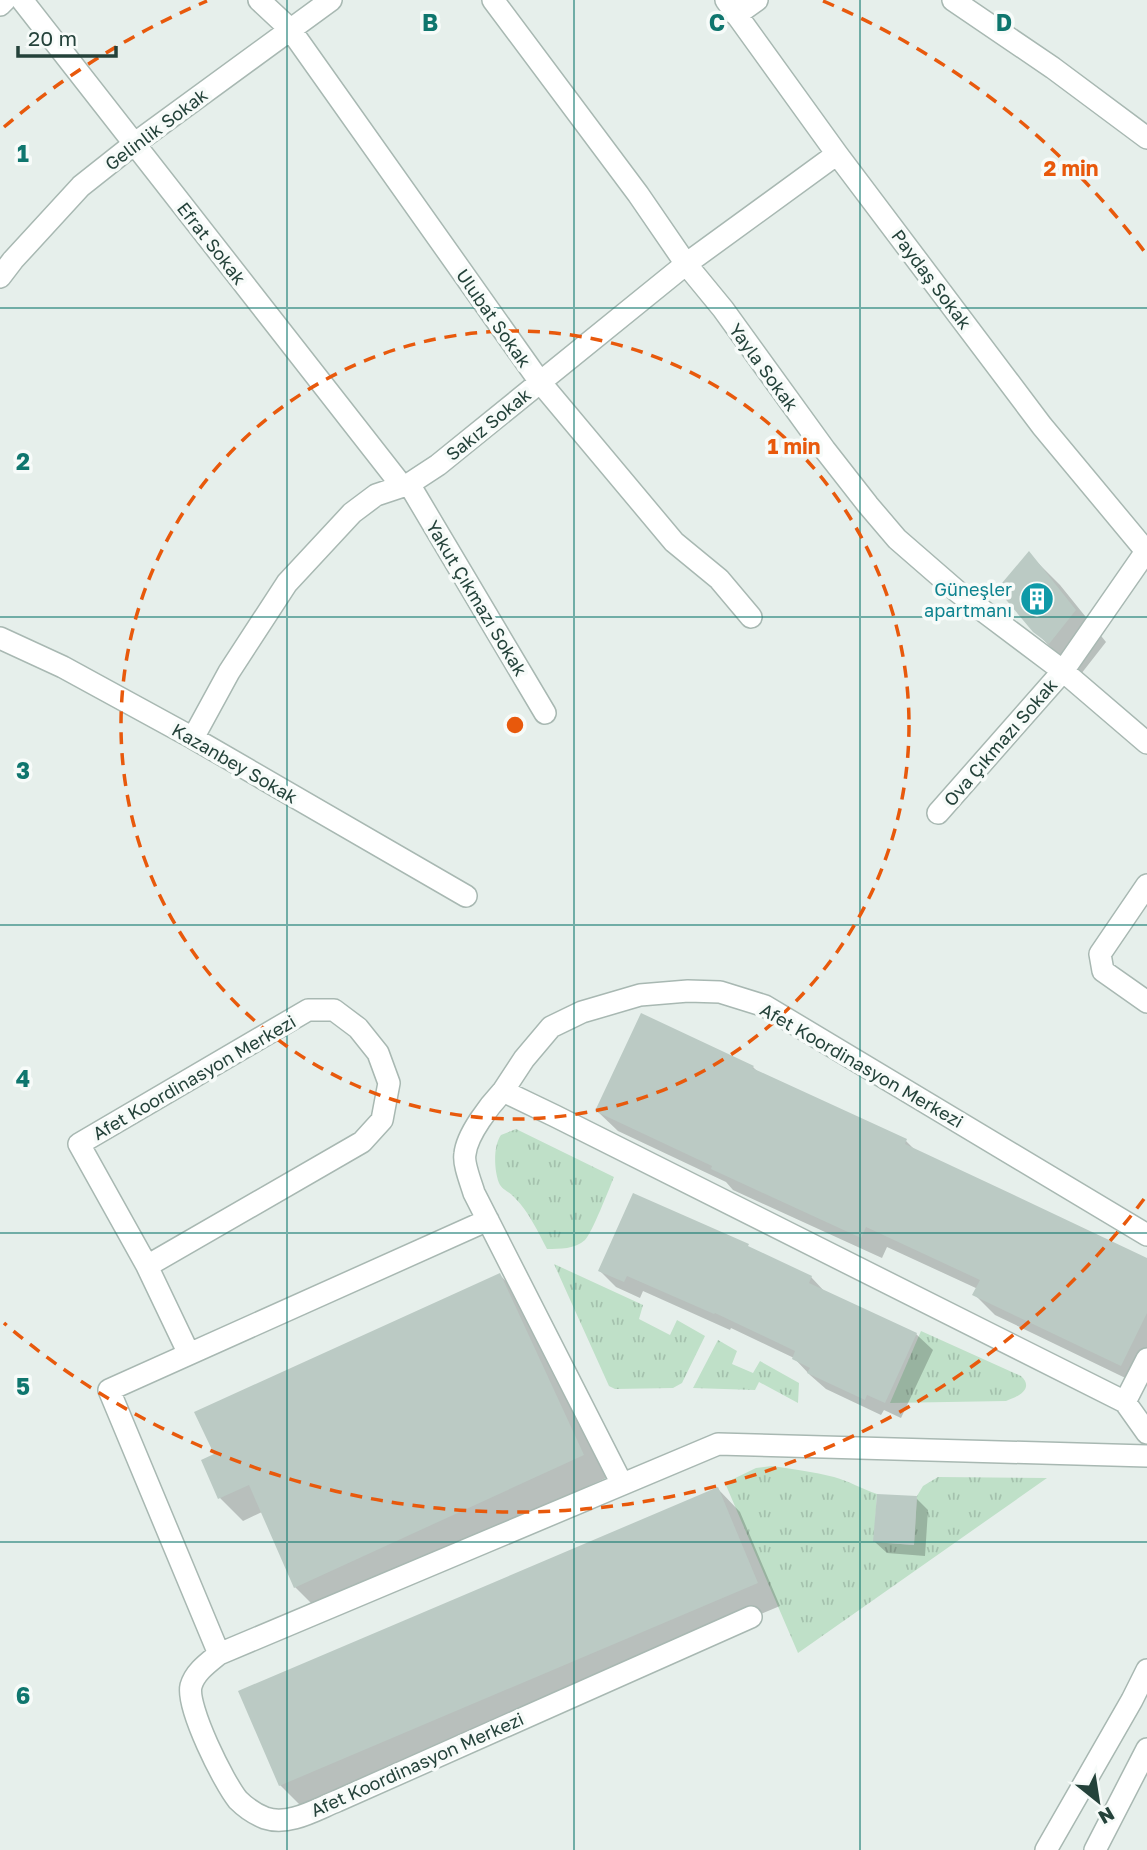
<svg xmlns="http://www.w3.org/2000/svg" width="1147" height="1850" font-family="'Golos Text',sans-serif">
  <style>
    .grass { fill: url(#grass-tufts) }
    .shadow { fill: #0003 }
    .building { fill: #bbcac4 }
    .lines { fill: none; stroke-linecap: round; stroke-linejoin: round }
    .minor-casing { stroke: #a8b8b2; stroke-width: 24 }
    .minor { stroke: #fff; stroke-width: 21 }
    .grid { fill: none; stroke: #0f766e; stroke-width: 2; stroke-opacity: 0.55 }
    .ring { fill: none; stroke: #e8590c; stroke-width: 3.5; stroke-dasharray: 12 9 }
    .labels { text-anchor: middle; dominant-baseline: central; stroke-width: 7; stroke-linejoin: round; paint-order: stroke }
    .street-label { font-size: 18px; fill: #24423a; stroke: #f7fbf9 }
    .culture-label { font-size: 18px; fill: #0d838f; stroke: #f7fbf9; text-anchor: end }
    .grid-label { font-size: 23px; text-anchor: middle; font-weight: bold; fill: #0f766e; stroke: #f7fbf9; stroke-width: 7; stroke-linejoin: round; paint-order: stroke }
    .centre { fill: #e8590c; stroke: #f7fbf9; stroke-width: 3.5 }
    .ring-label { font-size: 21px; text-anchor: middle; font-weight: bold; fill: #e8590c; stroke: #f7fbf9; stroke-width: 7; stroke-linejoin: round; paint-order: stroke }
  </style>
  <defs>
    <pattern id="grass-tufts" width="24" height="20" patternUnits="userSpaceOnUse" patternTransform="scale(1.75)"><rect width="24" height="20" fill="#bfe0c8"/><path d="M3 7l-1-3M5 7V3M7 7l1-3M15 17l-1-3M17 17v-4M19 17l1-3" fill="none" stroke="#a4c1ad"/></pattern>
  </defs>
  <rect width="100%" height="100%" fill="#e6efeb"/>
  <path class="grass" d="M 516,1129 L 614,1177 C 609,1189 592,1233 585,1240 C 575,1249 560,1249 547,1249 C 538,1232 529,1212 515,1198 C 510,1192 502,1190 499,1183 C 494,1170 493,1146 501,1135 Z
    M 554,1264 L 643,1305 L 639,1319 L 670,1335 L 677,1320 L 705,1336 L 682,1383 L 673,1388 L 615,1389 L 609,1386 Z
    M 921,1331 L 1021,1376 C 1035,1389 1017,1397 1006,1401 L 890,1403 Z
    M 718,1340 L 737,1351 L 732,1364 L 753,1373 L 760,1361 L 799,1383 L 798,1403 L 759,1382 L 755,1390 L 693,1388 Z
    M 772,1466 C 792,1469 814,1472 834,1477 C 849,1481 862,1489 877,1494 L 874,1542 L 914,1545 L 917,1496 L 923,1486 L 938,1477 L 1047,1478 L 798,1653 L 725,1483 L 756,1468 Z"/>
  <path class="shadow" d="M 1029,554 L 1060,585 L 1106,642 L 1081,674 L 1066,663 L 1034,630 Z
    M 753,1067 L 759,1073 L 906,1141 L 917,1152 L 1147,1260 L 1147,1376 L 1142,1386 L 995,1315 L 975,1295 L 978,1289 L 887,1247 L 882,1258 L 733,1190 L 726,1182 L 618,1131 L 597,1111 Z
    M 752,1250 L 811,1277 L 826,1293 L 916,1334 L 933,1350 L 901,1418 L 884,1410 L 881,1415 L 826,1389 L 810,1375 L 794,1358 L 731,1328 L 730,1330 L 643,1291 L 640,1298 L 616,1287 L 600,1271 Z
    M 500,1275 L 522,1298 L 606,1478 L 318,1610 L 295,1587 L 262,1512 L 243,1521 L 220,1498 L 216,1455 Z
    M 718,1489 L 740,1512 L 780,1606 L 303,1808 L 280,1785 Z
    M 916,1498 L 928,1510 L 925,1556 L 887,1553 L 875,1542 Z"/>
  <path class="building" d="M 1029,551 L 1076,610 L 1049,644 L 1033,632 L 997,589 Z
    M 641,1013 L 754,1066 L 752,1068 L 907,1139 L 905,1144 L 1014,1195 L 1147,1258 L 1147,1313 L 1121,1366 L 972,1295 L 980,1280 L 866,1227 L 861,1238 L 711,1169 L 712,1166 L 595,1111 Z
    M 633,1193 L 749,1244 L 748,1246 L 812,1276 L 809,1283 L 917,1333 L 885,1403 L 867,1395 L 865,1400 L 807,1373 L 810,1368 L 792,1359 L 795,1351 L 715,1313 L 714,1314 L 627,1276 L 624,1282 L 598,1271 Z
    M 500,1273 L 584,1455 L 294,1588 L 249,1485 L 218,1499 L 201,1460 L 214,1454 L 194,1412 Z
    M 718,1487 L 758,1583 L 279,1786 L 238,1691 Z
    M 877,1494 L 917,1496 L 914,1545 L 873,1542 Z"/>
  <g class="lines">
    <g class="minor-casing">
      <path id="minor" d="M 22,0 L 402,486
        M 259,0 L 290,29 L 540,382 L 674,542 L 719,579 L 751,617
        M 493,0 L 638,194 L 686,264 L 723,309 L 825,450 L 868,505 L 897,539 L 958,592 L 1063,671 L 1147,743
        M 726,0 L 837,154 L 1042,426 L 1146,551
        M 953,0 L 1053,68 L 1147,138
        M 0,5 L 5,0
        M 736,15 L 757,0
        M 0,277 L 13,260 L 81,186 L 134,144 L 331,0
        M 409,484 L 545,713
        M 0,638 L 63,667 L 193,738 L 466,896
        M 193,738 L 229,672 L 287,583 L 352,513 L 376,495 L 409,484 L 438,465 L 686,264 L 837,154
        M 938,813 L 1063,671 L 1147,550
        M 1147,885 L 1100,954 L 1103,971 L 1147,1002
        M 503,1091 L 524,1059 L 551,1027 L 582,1012 L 640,995 L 688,991 L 720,992 L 765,1006 L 1147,1235
        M 147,1266 L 79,1144 L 308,1010 L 334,1010 L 358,1028 L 378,1053 L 389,1083 L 382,1120 L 362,1142 L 147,1266 L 189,1354
        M 1125,1402 L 1147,1359
        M 622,1484 L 474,1193 C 471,1183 463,1163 465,1154 C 467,1134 490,1105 503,1091 L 555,1116 L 1125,1402 L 1147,1433
        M 751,1617 L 337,1801 C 315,1810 289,1826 265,1818 C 255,1814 246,1808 238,1800 C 224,1783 186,1707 191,1686 C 195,1672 208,1663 219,1654 L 718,1444 L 1147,1456
        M 219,1654 L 109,1390 L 488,1220
        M 1046,1850 L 1132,1700 L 1147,1670
        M 1095,1850 L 1147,1749"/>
    </g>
    <use href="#minor" class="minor"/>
  </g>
  <path class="grid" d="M 287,0 L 287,1850M 574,0 L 574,1850M 860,0 L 860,1850M 0,308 L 1147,308M 0,617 L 1147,617M 0,925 L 1147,925M 0,1233 L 1147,1233M 0,1542 L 1147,1542"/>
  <g class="ring">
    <circle cx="515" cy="725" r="394"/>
    <path d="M1144 1199A787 787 0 0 1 4 1323M4 127A787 787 0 0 1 207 1M823 1A787 787 0 0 1 1144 251"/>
  </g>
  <defs>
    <g id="building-disc" transform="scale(1.75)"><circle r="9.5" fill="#0f9aa8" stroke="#f7fbf9"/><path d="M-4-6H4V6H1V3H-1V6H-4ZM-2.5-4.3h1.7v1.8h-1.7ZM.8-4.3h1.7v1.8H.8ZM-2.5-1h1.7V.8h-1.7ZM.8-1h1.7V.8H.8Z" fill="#fff"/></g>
  </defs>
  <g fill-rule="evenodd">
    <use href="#building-disc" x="1037" y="599"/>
  </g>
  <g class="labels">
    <g class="street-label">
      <text transform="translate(156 129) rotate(-37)">Gelinlik Sokak</text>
      <text transform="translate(212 243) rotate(52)">Efrat Sokak</text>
      <text transform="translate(932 279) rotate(53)">Paydaş Sokak</text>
      <text transform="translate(494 318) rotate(55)">Ulubat Sokak</text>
      <text transform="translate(764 367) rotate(54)">Yayla Sokak</text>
      <text transform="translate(488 424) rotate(-39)">Sakız Sokak</text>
      <text transform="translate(477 598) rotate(59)">Yakut Çıkmazı Sokak</text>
      <text transform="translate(1000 742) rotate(-49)">Ova Çıkmazı Sokak</text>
      <text transform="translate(235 763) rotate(30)">Kazanbey Sokak</text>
      <text transform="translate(862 1065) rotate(30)">Afet Koordinasyon Merkezi</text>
      <text transform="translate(194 1077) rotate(-30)">Afet Koordinasyon Merkezi</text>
      <text transform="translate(417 1764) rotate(-24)">Afet Koordinasyon Merkezi</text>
    </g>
    <g class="culture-label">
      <text x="1012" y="589">Güneşler<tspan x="1012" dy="21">apartmanı</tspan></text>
    </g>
  </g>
  <g class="grid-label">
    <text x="430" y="31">B</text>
    <text x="717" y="31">C</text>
    <text x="1004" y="31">D</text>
    <text x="23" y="162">1</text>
    <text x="23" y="470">2</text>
    <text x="23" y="779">3</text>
    <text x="23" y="1087">4</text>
    <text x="23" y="1395">5</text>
    <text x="23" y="1704">6</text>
  </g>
  <circle cx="515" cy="725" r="10" class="centre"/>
  <g class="ring-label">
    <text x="1071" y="176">2 min</text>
    <text x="794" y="454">1 min</text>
  </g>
  <g transform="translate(1098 1801) rotate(150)" stroke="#f7fbf9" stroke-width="5" paint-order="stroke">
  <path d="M0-5L12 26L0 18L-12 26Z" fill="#24423a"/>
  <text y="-10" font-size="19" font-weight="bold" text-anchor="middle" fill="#24423a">N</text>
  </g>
  <path d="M18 46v10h98v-10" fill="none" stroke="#24423a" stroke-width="3.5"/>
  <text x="28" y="46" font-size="21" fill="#24423a" stroke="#f7fbf9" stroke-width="5" paint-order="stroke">20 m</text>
</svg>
